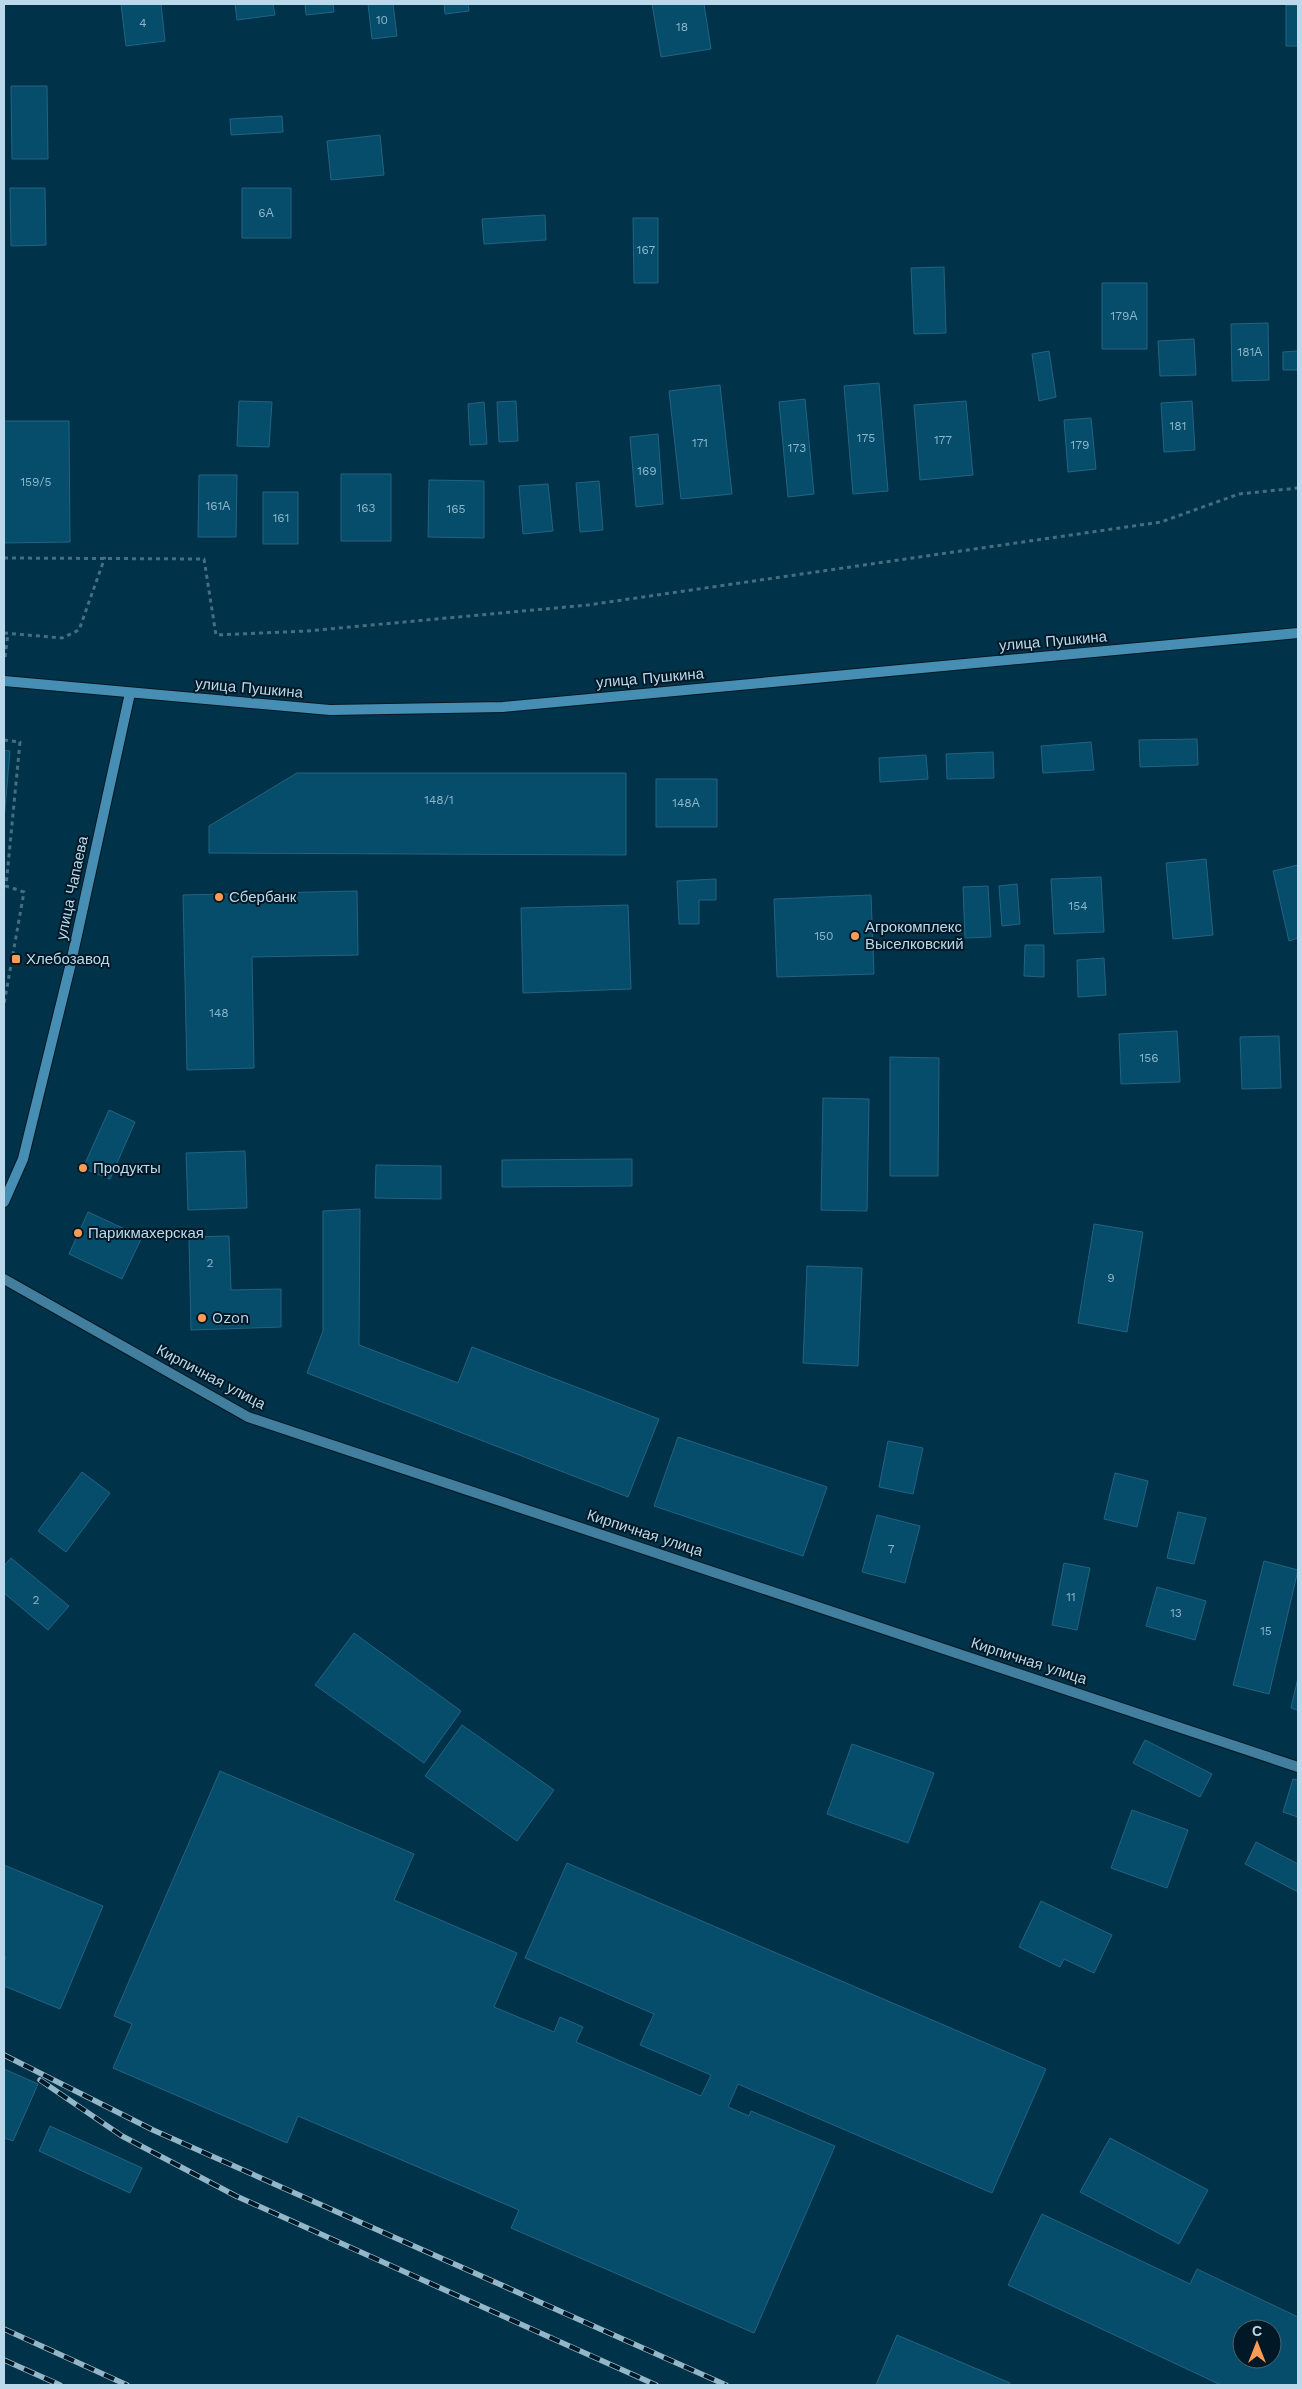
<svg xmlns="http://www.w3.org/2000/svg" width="1302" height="2389" font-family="'Work Sans',sans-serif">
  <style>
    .building { fill: #064d6b; stroke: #246281; fill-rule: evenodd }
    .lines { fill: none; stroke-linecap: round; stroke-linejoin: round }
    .minor-casing { stroke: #061923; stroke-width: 12 }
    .secondary-casing { stroke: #061923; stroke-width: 12 }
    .path { stroke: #436f83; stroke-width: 3; stroke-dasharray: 4 4; stroke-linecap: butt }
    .minor { stroke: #427e9e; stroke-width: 10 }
    .secondary { stroke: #478eb4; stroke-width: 10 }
    .rail-casing { stroke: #93b6c8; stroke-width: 5.5 }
    .rail { stroke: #011926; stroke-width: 4; stroke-dasharray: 11; stroke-linecap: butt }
    .poi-dot { fill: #fe9c57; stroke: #011926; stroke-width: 2 }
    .labels { text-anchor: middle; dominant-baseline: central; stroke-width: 4; stroke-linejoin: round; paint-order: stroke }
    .number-label { font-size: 12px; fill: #8eb6cb }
    .street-label { font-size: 15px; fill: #bbd9eb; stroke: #011926 }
    .poi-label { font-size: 15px; fill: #bbd9eb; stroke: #011926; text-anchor: start }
  </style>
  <rect width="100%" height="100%" fill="#003349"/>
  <path class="building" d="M 121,4 L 161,4 L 165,41 L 126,46 Z
    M 235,4 L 273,4 L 275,15 L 237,20 Z
    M 305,4 L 333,4 L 334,12 L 306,15 Z
    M 368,4 L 393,4 L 397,36 L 372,39 Z
    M 444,4 L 468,4 L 469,11 L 445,14 Z
    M 652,4 L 704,4 L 711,49 L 661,57 Z
    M 1286,5 L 1298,5 L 1298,46 L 1286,46 Z
    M 11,86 L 47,86 L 48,159 L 12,159 Z
    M 282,116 L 283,132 L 231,135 L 230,119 Z
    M 380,135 L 384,175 L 331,180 L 327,141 Z
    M 10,188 L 45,188 L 46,245 L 11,246 Z
    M 242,188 L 291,188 L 291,238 L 242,238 Z
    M 545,215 L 546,240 L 484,244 L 482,219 Z
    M 633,218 L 658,218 L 658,283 L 634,283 Z
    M 944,267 L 946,333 L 914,334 L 911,268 Z
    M 1102,283 L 1147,283 L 1147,349 L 1102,349 Z
    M 1268,323 L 1269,380 L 1232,381 L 1231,324 Z
    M 1194,339 L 1196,375 L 1160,376 L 1158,341 Z
    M 1049,351 L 1056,397 L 1039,401 L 1032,354 Z
    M 1298,351 L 1298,370 L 1283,370 L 1283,352 Z
    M 879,383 L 888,491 L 853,494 L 844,386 Z
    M 720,385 L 732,494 L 681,499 L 669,391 Z
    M 805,399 L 814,494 L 788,497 L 779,402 Z
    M 239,401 L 272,402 L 269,447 L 237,446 Z
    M 516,401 L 518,441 L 499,442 L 497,402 Z
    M 966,401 L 973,475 L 920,480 L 914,405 Z
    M 1192,401 L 1195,450 L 1164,452 L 1161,403 Z
    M 484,402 L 487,444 L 470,445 L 468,404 Z
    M 1091,418 L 1096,469 L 1068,472 L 1064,420 Z
    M 4,421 L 69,421 L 70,542 L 4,543 Z
    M 658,434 L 663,504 L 636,507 L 630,437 Z
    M 341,474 L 391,474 L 391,541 L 341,541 Z
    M 199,475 L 237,475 L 236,537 L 198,537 Z
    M 429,480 L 484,481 L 484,538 L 428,537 Z
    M 599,481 L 603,530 L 580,532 L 576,483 Z
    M 548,484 L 553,531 L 523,534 L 519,486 Z
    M 263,492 L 298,492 L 298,544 L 263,544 Z
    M 1197,739 L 1198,765 L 1140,767 L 1139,740 Z
    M 1091,742 L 1094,770 L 1043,773 L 1041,746 Z
    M 4,750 L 10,751 L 4,820 Z
    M 993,752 L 994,778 L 947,779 L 946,754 Z
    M 926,755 L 928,779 L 880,782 L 879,758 Z
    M 297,773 L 626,773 L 626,855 L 209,853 L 209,826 Z
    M 656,779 L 717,779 L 717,827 L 656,827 Z
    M 1206,859 L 1213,935 L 1173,939 L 1166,863 Z
    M 1298,865 L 1298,938 L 1289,941 L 1273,871 Z
    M 1101,877 L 1104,932 L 1054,934 L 1051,879 Z
    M 716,879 L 716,900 L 699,900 L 699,924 L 679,924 L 677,881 Z
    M 1017,884 L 1020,924 L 1002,926 L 999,886 Z
    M 988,886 L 991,937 L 965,938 L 963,887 Z
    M 357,891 L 358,955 L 252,957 L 254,1068 L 187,1070 L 183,895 Z
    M 871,895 L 874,974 L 777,977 L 774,899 Z
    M 628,905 L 631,989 L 523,993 L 521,908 Z
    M 1025,945 L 1044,945 L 1044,977 L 1024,976 Z
    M 1104,958 L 1106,995 L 1078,997 L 1077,960 Z
    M 1177,1031 L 1180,1082 L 1121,1084 L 1119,1034 Z
    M 1279,1036 L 1281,1088 L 1242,1089 L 1240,1037 Z
    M 890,1057 L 939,1058 L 938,1176 L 890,1176 Z
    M 823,1098 L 869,1099 L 867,1211 L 821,1210 Z
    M 109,1110 L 135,1122 L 110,1179 L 83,1168 Z
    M 245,1151 L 247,1208 L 188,1210 L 186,1153 Z
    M 632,1159 L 632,1186 L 502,1187 L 502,1160 Z
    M 376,1165 L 441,1166 L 441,1199 L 375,1198 Z
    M 360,1209 L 359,1345 L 458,1383 L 472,1347 L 659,1419 L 628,1497 L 307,1373 L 323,1331 L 323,1211 Z
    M 88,1212 L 142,1237 L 122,1279 L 69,1254 Z
    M 1094,1224 L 1143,1232 L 1127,1332 L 1078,1323 Z
    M 229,1236 L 231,1290 L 281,1289 L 281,1327 L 191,1330 L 189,1237 Z
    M 807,1266 L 862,1268 L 858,1366 L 803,1363 Z
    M 678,1437 L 827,1487 L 803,1556 L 654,1506 Z
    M 888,1441 L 923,1448 L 913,1494 L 879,1487 Z
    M 82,1472 L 110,1493 L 66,1552 L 38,1531 Z
    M 1115,1473 L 1148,1481 L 1137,1527 L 1104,1519 Z
    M 1178,1512 L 1206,1518 L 1194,1564 L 1167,1558 Z
    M 877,1515 L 920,1526 L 905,1583 L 862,1572 Z
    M 11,1558 L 69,1606 L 48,1630 L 4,1593 L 4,1566 Z
    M 1264,1561 L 1298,1570 L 1269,1694 L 1233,1685 Z
    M 1064,1563 L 1090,1568 L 1077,1630 L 1052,1625 Z
    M 1157,1587 L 1206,1601 L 1195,1640 L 1146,1626 Z
    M 354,1633 L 461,1711 L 424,1763 L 315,1685 Z
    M 1298,1678 L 1298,1710 L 1291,1708 Z
    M 462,1725 L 554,1790 L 517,1841 L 425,1776 Z
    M 1145,1740 L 1212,1774 L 1200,1797 L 1133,1763 Z
    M 852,1744 L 934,1773 L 908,1843 L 827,1814 Z
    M 220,1771 L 414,1854 L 394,1900 L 517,1953 L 494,2007 L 554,2032 L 560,2017 L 583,2027 L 576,2042 L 701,2096 L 711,2075 L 640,2045 L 654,2014 L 525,1958 L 567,1863 L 1046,2069 L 992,2193 L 738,2084 L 728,2107 L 749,2116 L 751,2111 L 835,2146 L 754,2333 L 511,2228 L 519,2210 L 298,2116 L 287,2143 L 113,2068 L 132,2024 L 114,2016 Z
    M 1293,1779 L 1298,1780 L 1298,1817 L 1283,1812 Z
    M 1132,1810 L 1188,1830 L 1167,1888 L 1111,1868 Z
    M 1256,1842 L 1298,1864 L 1298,1892 L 1245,1864 Z
    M 4,1865 L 103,1906 L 60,2009 L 4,1986 L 4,1962 L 6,1957 L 4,1956 Z
    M 1041,1901 L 1112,1935 L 1094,1973 L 1064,1959 L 1060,1967 L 1019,1947 Z
    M 4,2069 L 38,2084 L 13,2141 L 4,2138 Z
    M 50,2126 L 142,2168 L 130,2193 L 39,2151 Z
    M 1110,2138 L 1208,2190 L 1179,2244 L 1080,2192 Z
    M 1042,2214 L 1190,2284 L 1197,2269 L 1298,2317 L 1298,2385 L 1221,2385 L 1008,2285 ZM 1242,2329 L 1272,2329 L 1272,2359 L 1242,2359 Z
    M 897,2335 L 1010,2383 L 1009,2385 L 876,2385 Z"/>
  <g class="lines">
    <g class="minor-casing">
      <path id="minor" d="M 4,1279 L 248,1417 L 1298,1767"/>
    </g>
    <g class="secondary-casing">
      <path id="secondary" d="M 4,681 L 330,710 L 503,707 L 1298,633
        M 4,1202 L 23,1159 L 70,967 L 130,693"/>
    </g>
    <path class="path" d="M 4,558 L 204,559 L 216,635 L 307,631 L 588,605 L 1161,522 L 1239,494 L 1298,488
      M 4,633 L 62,638 L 79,630 L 105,557
      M 5,657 L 8,633
      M 4,740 L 20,742 L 6,886 L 24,892 L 4,1004"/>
    <use href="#minor" class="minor"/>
    <use href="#secondary" class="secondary"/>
    <g class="rail-casing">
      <path id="rail" d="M 4,2055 L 153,2130 L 726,2385
        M 40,2080 L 122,2136 L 236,2196 L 656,2385
        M 4,2329 L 127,2385
        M 4,2360 L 60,2385"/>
    </g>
    <use href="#rail" class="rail"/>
  </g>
  <g class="poi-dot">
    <circle cx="219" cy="897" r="5"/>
    <circle cx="855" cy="936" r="5"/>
    <rect x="11" y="954" width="10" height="10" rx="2.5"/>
    <circle cx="83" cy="1168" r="5"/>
    <circle cx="78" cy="1233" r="5"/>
    <circle cx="202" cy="1318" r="5"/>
  </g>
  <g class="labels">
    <g class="number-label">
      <text x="382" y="20">10</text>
      <text x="143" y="23">4</text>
      <text x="682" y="27">18</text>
      <text x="266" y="213">6А</text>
      <text x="646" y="250">167</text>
      <text x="1124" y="316">179А</text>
      <text x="1250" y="352">181А</text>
      <text x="1178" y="426">181</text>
      <text x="866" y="438">175</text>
      <text x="943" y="440">177</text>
      <text x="700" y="443">171</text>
      <text x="1080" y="445">179</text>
      <text x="797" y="448">173</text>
      <text x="647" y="471">169</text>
      <text x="36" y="482">159/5</text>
      <text x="218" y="506">161А</text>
      <text x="366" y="508">163</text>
      <text x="456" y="509">165</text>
      <text x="281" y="518">161</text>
      <text x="439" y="800">148/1</text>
      <text x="686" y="803">148А</text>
      <text x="1078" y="906">154</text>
      <text x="824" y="936">150</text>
      <text x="219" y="1013">148</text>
      <text x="1149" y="1058">156</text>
      <text x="210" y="1263">2</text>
      <text x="1111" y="1278">9</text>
      <text x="891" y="1549">7</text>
      <text x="1071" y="1597">11</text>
      <text x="36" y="1600">2</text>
      <text x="1176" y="1613">13</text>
      <text x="1266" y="1631">15</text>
    </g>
    <g class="street-label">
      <text transform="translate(1053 641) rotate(-5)">улица Пушкина</text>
      <text transform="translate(650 678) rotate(-5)">улица Пушкина</text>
      <text transform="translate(249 688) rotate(5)">улица Пушкина</text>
      <text transform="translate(72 888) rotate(-78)">улица Чапаева</text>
      <text transform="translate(211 1377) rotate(28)">Кирпичная улица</text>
      <text transform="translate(645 1533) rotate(18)">Кирпичная улица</text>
      <text transform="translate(1029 1661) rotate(18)">Кирпичная улица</text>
    </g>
    <g class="poi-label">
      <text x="229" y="897">Сбербанк</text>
      <text x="865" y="927">Агрокомплекс<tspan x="865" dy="17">Выселковский</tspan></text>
      <text x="26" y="959">Хлебозавод</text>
      <text x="93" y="1168">Продукты</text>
      <text x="88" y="1233">Парикмахерская</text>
      <text x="212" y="1318">Ozon</text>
    </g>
  </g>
  <rect width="1302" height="2389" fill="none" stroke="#bbd9eb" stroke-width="10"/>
  <g transform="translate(1257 2344)"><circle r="24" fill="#011926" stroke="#4b6675"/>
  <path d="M0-4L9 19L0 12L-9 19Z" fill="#fe9c57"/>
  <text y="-8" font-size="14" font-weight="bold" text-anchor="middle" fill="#bbd9eb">С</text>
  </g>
</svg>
